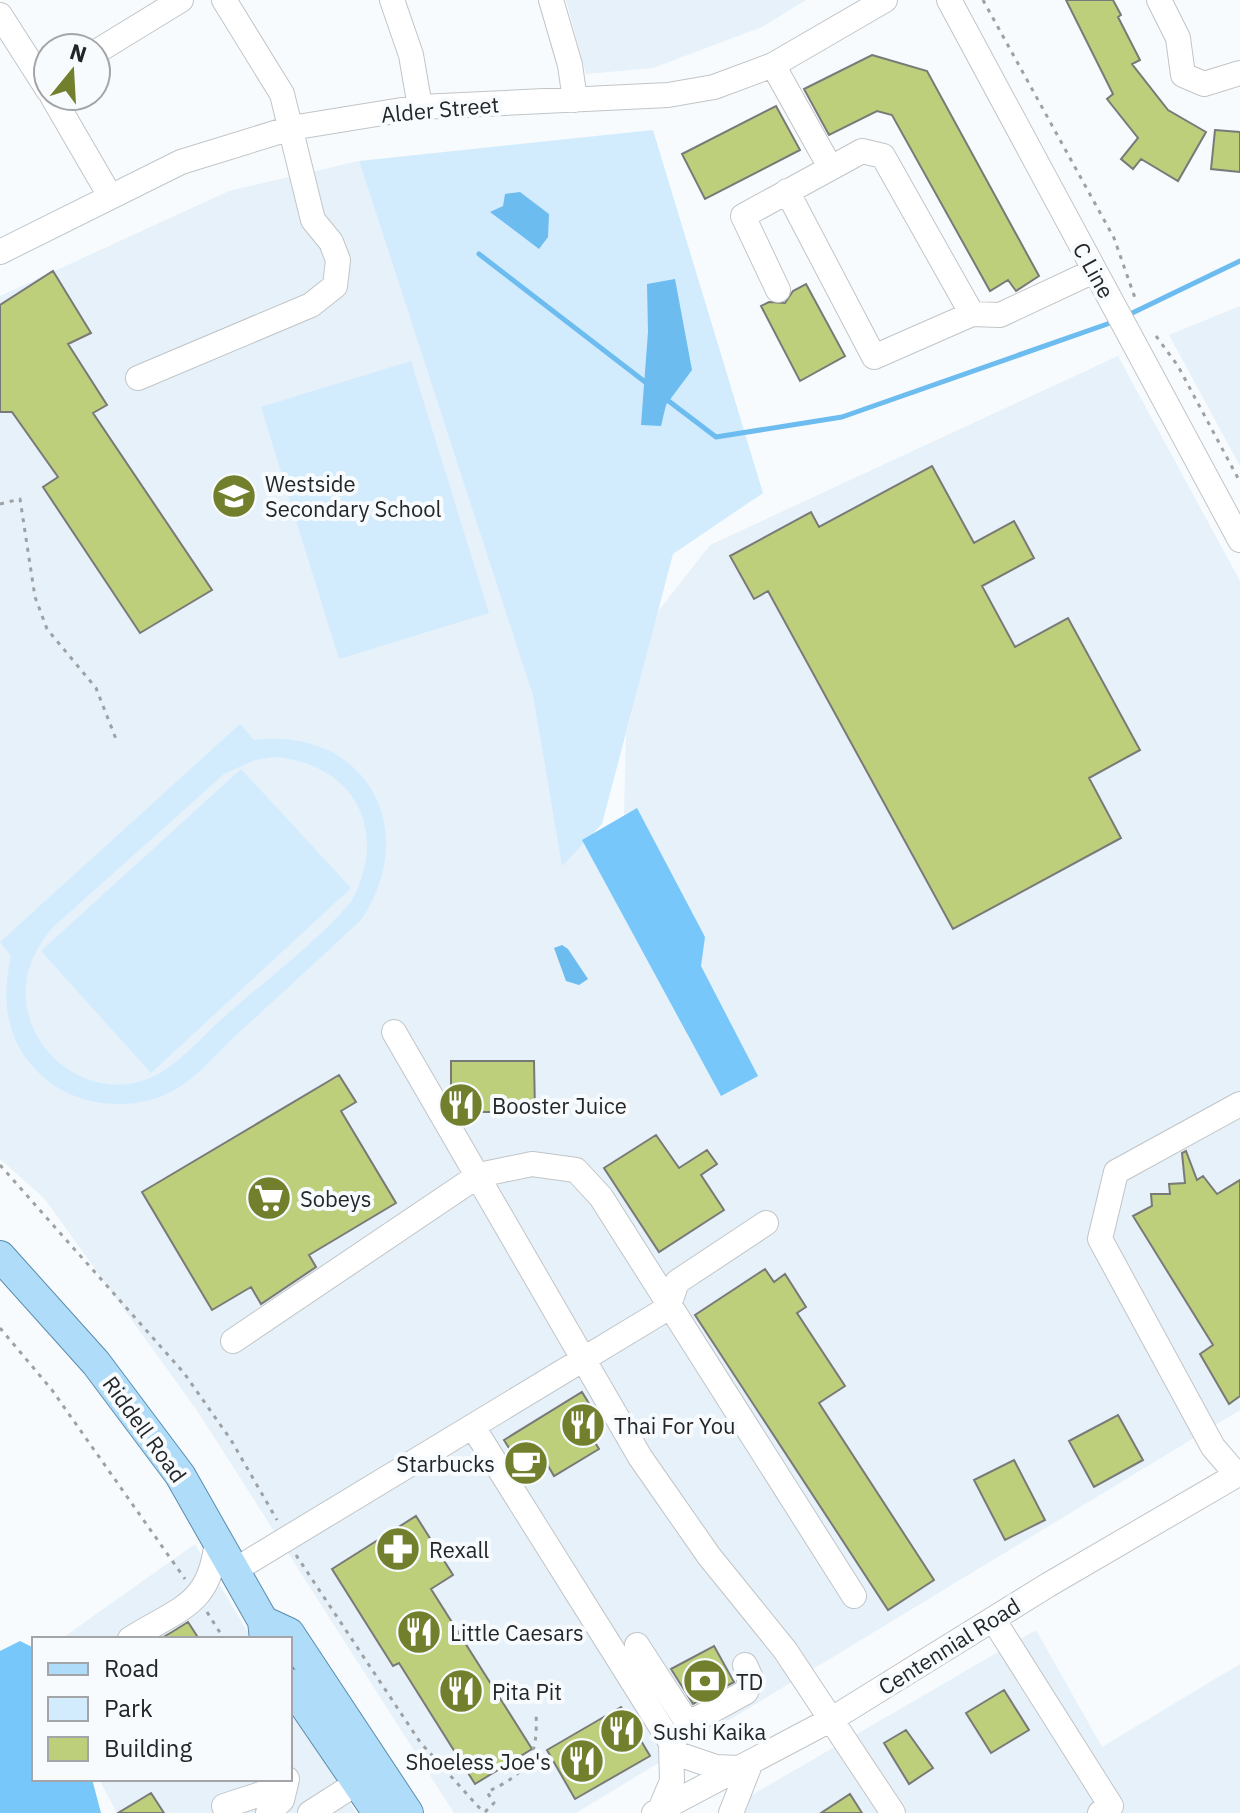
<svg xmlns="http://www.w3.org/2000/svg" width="1240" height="1813" font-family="'IBM Plex Sans',sans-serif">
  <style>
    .built { fill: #e6f1f9 }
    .green { fill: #d2ecfe; fill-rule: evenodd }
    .forest { fill: #77c7fb }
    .water { fill: #6dbcf0 }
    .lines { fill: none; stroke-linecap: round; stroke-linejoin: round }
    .stream { stroke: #6dbcf0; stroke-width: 5 }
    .building { fill: #becf7c; stroke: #797a77; stroke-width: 2 }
    .minor-casing { stroke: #c1c5c7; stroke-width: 26 }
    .major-casing { stroke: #5b8cad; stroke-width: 32 }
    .path { stroke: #9ea1a3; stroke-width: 3; stroke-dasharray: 4 6; stroke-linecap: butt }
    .minor { stroke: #fff; stroke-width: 24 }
    .major { stroke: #afdcf9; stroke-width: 30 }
    .labels { text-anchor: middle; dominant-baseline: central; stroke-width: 8; stroke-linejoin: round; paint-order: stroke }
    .street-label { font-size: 22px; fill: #242526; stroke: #f7fbfe }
    .poi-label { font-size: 22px; fill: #242526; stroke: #f7fbfe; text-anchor: start }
  </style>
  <rect width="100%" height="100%" fill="#f7fbfe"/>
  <path class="built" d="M 566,0 L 806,0 L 762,27 L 653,68 L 586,74 Z
    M 359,161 L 533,696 L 562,865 L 582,840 L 624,816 L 626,735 L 656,614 L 710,545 L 1118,356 L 1240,581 L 1240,1410 L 576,1813 L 454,1813 L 198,1412 L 44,1198 L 0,1159 L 0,296 L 229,191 Z
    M 1240,306 L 1240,466 L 1169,335 Z
    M 195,1544 L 252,1639 L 61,1639 Z
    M 1036,1630 L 1102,1747 L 1240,1664 L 1240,1813 L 721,1813 Z
    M 290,1703 L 356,1813 L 117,1813 L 99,1779 L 290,1779 Z"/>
  <path class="green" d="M 653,130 L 763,493 L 673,554 L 602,824 L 562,866 L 533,696 L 359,161 Z
    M 411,361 L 489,613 L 339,659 L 261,407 Z
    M 240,724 L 254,740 C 366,727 422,829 361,920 C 319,959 277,998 235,1036 C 218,1052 201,1073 181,1086 C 139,1114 76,1109 40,1074 C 6,1042 1,1000 11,956 L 0,942 ZM 275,757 C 355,764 390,831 351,902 C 315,944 267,979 225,1016 C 202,1036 175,1070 145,1080 C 82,1102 15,1043 27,977 C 30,959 40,944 51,929 L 224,774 L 255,760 Z
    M 241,769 L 351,888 L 151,1073 L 41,951 Z"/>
  <path class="forest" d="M 637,808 L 705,937 L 701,966 L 758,1076 L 721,1096 L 582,840 Z
    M 20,1641 L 34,1648 L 34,1779 L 92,1779 L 101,1813 L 0,1813 L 0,1651 Z"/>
  <path class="water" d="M 520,192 L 549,214 L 548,237 L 539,249 L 490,212 L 503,206 L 505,194 Z
    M 675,279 L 692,370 L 666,405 L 661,426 L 641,425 L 648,332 L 647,284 Z
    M 562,945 L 568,949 L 588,979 L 579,985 L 566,981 L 554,948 Z"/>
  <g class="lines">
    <path class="stream" d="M 479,254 L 649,385
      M 1126,316 L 1240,261
      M 666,399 L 716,437 L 842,417 L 1113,322"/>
  </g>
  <path class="building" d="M 1066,0 L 1113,0 L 1121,15 L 1118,17 L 1140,60 L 1132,64 L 1168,110 L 1206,132 L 1178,181 L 1141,159 L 1133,169 L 1121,159 L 1138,138 L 1107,99 L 1113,94 Z
    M 872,55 L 927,71 L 1039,276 L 1016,291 L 1008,280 L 990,291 L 892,115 L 877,111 L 829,135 L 804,89 Z
    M 776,106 L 800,150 L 705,199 L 682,154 Z
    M 1215,130 L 1240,132 L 1240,172 L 1211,169 Z
    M 53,271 L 91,333 L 68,344 L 107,405 L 93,413 L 212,590 L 140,633 L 43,487 L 58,477 L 12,412 L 0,412 L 0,305 Z
    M 806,284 L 845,356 L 800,381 L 761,306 L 769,302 L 785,303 L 793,291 Z
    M 932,466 L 974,543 L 1014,521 L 1034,558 L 982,586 L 1015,647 L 1068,618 L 1140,750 L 1089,778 L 1121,838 L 953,929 L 768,591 L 754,599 L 730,556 L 811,512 L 819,527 Z
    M 451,1061 L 534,1061 L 535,1112 L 458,1112 L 451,1101 Z
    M 339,1075 L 356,1102 L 341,1111 L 396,1203 L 309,1255 L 316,1267 L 261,1304 L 251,1287 L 212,1310 L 142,1192 Z
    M 656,1135 L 679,1168 L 707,1150 L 717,1164 L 701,1175 L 724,1210 L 659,1252 L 604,1168 Z
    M 1186,1151 L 1197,1180 L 1203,1176 L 1217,1194 L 1240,1180 L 1240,1396 L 1229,1404 L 1200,1354 L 1213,1345 L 1133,1216 L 1152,1206 L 1151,1194 L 1170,1194 L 1169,1184 L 1185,1183 L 1182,1153 Z
    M 765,1269 L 774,1282 L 785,1274 L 806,1307 L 797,1313 L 845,1386 L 819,1403 L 934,1580 L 888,1610 L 695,1315 Z
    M 582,1392 L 601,1423 L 588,1431 L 599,1449 L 554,1476 L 547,1464 L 527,1477 L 504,1440 Z
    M 1118,1415 L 1143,1460 L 1094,1487 L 1069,1441 Z
    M 1014,1460 L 1045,1520 L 1005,1540 L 974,1480 Z
    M 416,1516 L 453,1575 L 431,1589 L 532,1749 L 475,1784 L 399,1663 L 393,1666 L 332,1569 Z
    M 188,1622 L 199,1639 L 160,1639 L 172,1632 Z
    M 714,1646 L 734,1682 L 693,1704 L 671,1669 Z
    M 1004,1690 L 1029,1730 L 991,1753 L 966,1713 Z
    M 621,1707 L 650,1756 L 575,1799 L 547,1750 Z
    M 906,1730 L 933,1768 L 909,1784 L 884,1743 Z
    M 151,1793 L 164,1813 L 118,1813 Z
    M 850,1794 L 862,1813 L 821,1813 Z"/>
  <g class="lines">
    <g class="minor-casing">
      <path id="minor" d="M 392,0 L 411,55 L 420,107
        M 551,0 L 570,65 L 575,100
        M 949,0 L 1240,540
        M 1159,0 L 1178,38 L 1183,75 L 1204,84 L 1240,73
        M 0,15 L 48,90
        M 96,52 L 181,0
        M 773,65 L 830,167
        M 52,96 L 110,196
        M 787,191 L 874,357 L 972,314 L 1000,315 L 1094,271
        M 0,252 L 181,162 L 291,128 L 420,107 L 668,95 L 714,87 L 773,65 L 885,0
        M 778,290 L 743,216 L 862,151 L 883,156 L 972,314
        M 138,378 L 311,305 L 335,286 L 338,260 L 331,242 L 313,220 L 282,94 L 224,0
        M 394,1032 L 640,1457 L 709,1556 L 785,1650 L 893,1813
        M 233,1341 L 479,1175 L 532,1164 L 576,1170 L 601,1197 L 854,1596
        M 473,1427 L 678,1754 L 716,1767 L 739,1768
        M 1237,1475 L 1213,1447 L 1100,1239 L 1116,1172 L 1240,1104
        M 235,1570 L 668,1308 L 677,1282 L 766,1223
        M 993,1619 L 1111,1806 L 1100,1813
        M 130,1639 C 181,1607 211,1605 217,1539
        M 637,1645 L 683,1716 L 693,1721 L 746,1692 L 751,1678 L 745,1665
        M 224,1806 L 270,1791 L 282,1779
        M 659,1812 L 672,1781 L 671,1743
        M 268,1813 L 282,1800 L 287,1779
        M 310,1813 L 357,1783
        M 654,1813 L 832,1719 L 1048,1585 L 1240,1473
        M 731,1813 L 751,1762"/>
    </g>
    <g class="major-casing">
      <path id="major" d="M 0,1256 L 96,1363 L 180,1475 L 263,1621 L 265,1639
        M 263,1621 L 289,1633 L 408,1813
        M 290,1684 L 378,1813"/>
    </g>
    <path class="path" d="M 983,0 L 1114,238 L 1135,298
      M 1156,336 L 1178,366 L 1240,482
      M 0,504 L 20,499 L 35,597 L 47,629 L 96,688 L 116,739
      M 0,1165 L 184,1373 L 231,1440 L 277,1520
      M 0,1328 L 52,1390 L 185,1579
      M 296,1555 L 420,1742 L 484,1813
      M 207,1612 L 224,1639
      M 485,1812 L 494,1803 L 487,1792 C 530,1772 538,1757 536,1711"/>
    <use href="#minor" class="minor"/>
    <use href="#major" class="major"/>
  </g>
  <defs>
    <g id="school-disc" transform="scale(2.3)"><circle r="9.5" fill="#72802e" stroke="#f7fbfe"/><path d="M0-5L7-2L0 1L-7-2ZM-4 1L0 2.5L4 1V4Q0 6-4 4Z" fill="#fff"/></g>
    <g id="restaurant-disc" transform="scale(2.3)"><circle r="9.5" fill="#72802e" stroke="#f7fbfe"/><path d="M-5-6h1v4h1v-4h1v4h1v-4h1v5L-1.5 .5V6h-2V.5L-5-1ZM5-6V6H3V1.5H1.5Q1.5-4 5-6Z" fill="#fff"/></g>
    <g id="supermarket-disc" transform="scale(2.3)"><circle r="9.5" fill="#72802e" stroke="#f7fbfe"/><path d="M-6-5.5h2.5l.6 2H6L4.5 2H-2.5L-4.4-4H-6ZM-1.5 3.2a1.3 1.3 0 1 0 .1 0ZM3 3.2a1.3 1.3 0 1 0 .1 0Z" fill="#fff"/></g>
    <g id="cafe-disc" transform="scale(2.3)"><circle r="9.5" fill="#72802e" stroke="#f7fbfe"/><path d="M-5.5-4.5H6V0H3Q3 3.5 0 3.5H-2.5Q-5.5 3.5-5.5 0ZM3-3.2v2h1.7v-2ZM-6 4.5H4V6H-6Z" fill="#fff"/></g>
    <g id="pharmacy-disc" transform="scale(2.3)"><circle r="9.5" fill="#72802e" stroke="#f7fbfe"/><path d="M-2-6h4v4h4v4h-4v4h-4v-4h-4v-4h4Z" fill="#fff"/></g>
    <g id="bank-disc" transform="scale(2.3)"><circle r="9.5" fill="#72802e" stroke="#f7fbfe"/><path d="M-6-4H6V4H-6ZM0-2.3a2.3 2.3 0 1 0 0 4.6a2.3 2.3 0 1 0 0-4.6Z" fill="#fff"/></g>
  </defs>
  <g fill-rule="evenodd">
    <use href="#school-disc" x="234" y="496"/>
    <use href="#restaurant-disc" x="461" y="1105"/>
    <use href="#supermarket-disc" x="269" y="1198"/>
    <use href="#restaurant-disc" x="583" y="1425"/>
    <use href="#cafe-disc" x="526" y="1463"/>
    <use href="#pharmacy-disc" x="398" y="1549"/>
    <use href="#restaurant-disc" x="419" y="1632"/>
    <use href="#bank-disc" x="705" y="1681"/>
    <use href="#restaurant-disc" x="461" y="1691"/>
    <use href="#restaurant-disc" x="622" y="1731"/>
    <use href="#restaurant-disc" x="582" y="1761"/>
  </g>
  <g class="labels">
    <g class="street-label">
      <text transform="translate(440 109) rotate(-5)">Alder Street</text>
      <text transform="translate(1094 270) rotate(61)">C Line</text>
      <text transform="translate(145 1429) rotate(54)">Riddell Road</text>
      <text transform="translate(949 1646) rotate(-32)">Centennial Road</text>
    </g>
    <g class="poi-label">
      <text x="265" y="483">Westside<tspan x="265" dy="25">Secondary School</tspan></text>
      <text x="492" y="1105">Booster Juice</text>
      <text x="300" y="1198">Sobeys</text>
      <text x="614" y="1425">Thai For You</text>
      <text x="495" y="1463" text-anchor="end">Starbucks</text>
      <text x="429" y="1549">Rexall</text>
      <text x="450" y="1632">Little Caesars</text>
      <text x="736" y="1681">TD</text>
      <text x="492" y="1691">Pita Pit</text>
      <text x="653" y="1731">Sushi Kaika</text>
      <text x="551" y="1761" text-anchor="end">Shoeless Joe's</text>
    </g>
  </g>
  <rect x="32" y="1637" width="260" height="144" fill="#f7fbfe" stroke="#a3a5a8" stroke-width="2"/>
  <rect x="48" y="1663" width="40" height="12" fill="#afdcf9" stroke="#a3a5a8" stroke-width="2"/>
  <text x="104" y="1677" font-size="24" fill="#242526">Road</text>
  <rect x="48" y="1697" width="40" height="24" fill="#d2ecfe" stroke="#a3a5a8" stroke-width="2"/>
  <text x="104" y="1717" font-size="24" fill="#242526">Park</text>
  <rect x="48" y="1737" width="40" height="24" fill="#becf7c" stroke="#a3a5a8" stroke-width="2"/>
  <text x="104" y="1757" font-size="24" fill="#242526">Building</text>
  <g transform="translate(72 72) rotate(18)"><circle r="38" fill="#f7fbfe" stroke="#a3a5a8" stroke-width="2"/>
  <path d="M0-6L14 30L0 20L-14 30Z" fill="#72802e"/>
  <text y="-12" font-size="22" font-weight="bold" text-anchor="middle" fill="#242526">N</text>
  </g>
</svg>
